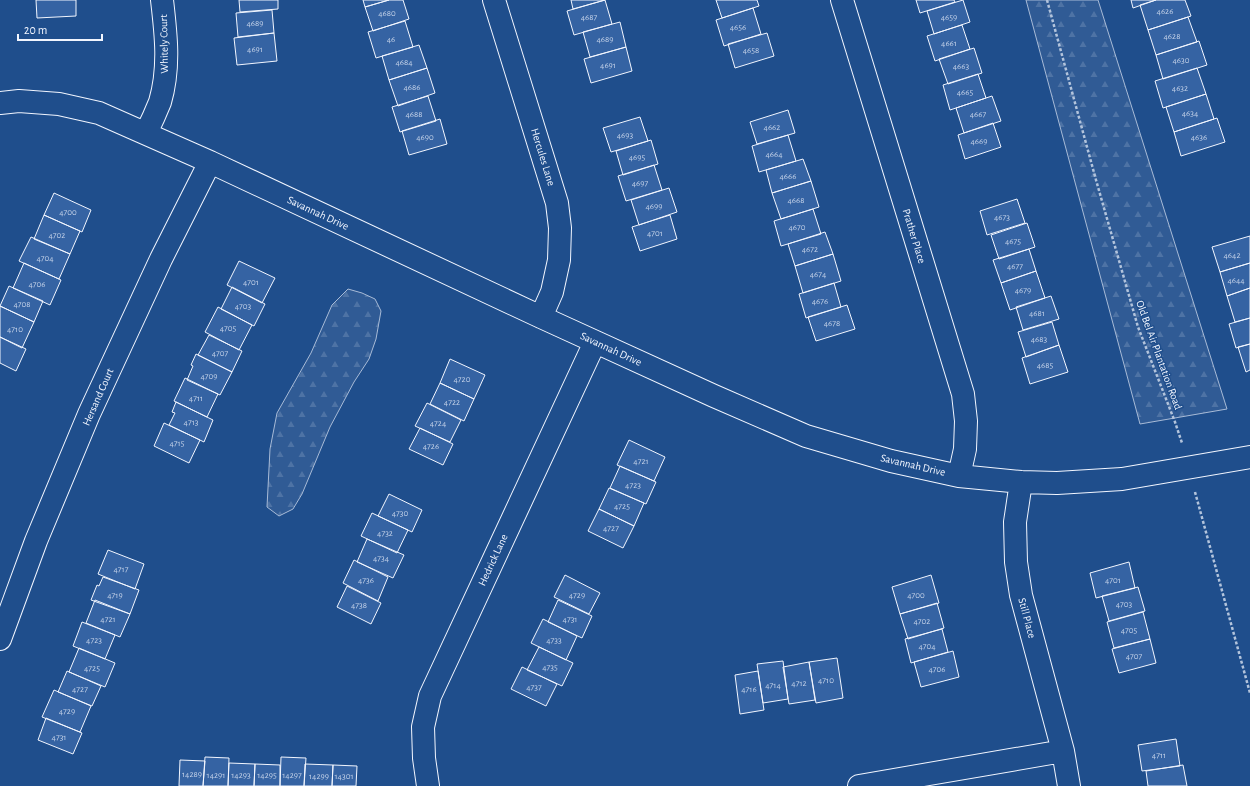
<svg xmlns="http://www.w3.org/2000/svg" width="1250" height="786" font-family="'Alegreya Sans',sans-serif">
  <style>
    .forest { fill: url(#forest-firs); stroke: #a8bbd7 }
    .building { fill: #3563a3; stroke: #f2f6ff }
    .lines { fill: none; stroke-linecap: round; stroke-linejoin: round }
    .minor-casing { stroke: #f2f6ff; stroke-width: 24 }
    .path { stroke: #b3c4dc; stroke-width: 2.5; stroke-dasharray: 3 2; stroke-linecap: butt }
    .minor { stroke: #1f4e8c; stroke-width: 22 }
    .labels { text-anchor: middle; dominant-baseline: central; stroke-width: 3; stroke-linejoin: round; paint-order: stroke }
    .number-label { font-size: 9px; fill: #c3d1e8 }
    .street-label { font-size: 11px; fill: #f2f6ff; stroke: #1f4e8c }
  </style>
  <defs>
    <pattern id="forest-firs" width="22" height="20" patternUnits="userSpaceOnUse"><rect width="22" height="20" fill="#305b95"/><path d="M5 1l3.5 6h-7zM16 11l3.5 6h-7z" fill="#4e73a5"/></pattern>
  </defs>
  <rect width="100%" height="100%" fill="#1f4e8c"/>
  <path class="forest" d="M 1026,0 L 1098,0 L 1227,409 L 1140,424 Z
    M 348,289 L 362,293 L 375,299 L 381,311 L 376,339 L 369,359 L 354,382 L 330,427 L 302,494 L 293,509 L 279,516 L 267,507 L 270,449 L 277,413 L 311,353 L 332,305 Z"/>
  <path class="building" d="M 36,0 L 76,0 L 76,16 L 37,18 Z
    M 239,0 L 278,0 L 278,9 L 240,12 Z
    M 363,0 L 389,0 L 365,7 Z
    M 389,0 L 403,0 L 409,19 L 373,31 L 365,7 Z
    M 571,0 L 605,0 L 573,9 Z
    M 605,0 L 612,24 L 574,35 L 567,11 Z
    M 716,0 L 757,0 L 759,6 L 722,18 Z
    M 916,0 L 954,0 L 955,2 L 920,13 Z
    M 963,0 L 970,22 L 934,34 L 927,11 Z
    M 1131,0 L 1156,0 L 1133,8 Z
    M 1156,0 L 1185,0 L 1191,16 L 1148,30 L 1140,5 Z
    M 753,8 L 761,34 L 724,46 L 716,20 Z
    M 272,10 L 274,33 L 238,37 L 236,13 Z
    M 1188,17 L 1197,42 L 1156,55 L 1148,30 Z
    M 405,21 L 413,47 L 376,58 L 368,32 Z
    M 620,22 L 626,47 L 590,57 L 583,32 Z
    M 962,25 L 970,49 L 935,61 L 927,36 Z
    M 274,33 L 277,61 L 237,65 L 234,38 Z
    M 767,33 L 774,56 L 735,68 L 728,44 Z
    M 1199,41 L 1207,65 L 1163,79 L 1156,55 Z
    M 419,45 L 427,68 L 389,80 L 382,56 Z
    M 626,47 L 632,71 L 591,83 L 584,59 Z
    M 974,48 L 982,73 L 948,84 L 939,59 Z
    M 427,68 L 435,93 L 398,106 L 389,80 Z
    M 1197,68 L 1206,94 L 1163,108 L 1155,81 Z
    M 978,74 L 986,98 L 950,110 L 943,85 Z
    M 1206,94 L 1214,119 L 1174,132 L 1166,107 Z
    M 428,96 L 436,121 L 400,132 L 392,107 Z
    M 992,96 L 1001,121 L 964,133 L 956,108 Z
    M 788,110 L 795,133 L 757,144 L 750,122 Z
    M 640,117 L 648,141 L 611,152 L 603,128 Z
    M 1217,118 L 1225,142 L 1181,156 L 1174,132 Z
    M 440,119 L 447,144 L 409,155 L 402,131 Z
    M 993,123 L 1001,147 L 965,159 L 958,135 Z
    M 788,135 L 796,161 L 759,172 L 752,146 Z
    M 651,140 L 658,164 L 623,175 L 616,151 Z
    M 803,159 L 811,181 L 772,193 L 766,170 Z
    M 654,165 L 662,190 L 626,201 L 618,176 Z
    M 811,181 L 819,207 L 781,219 L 772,193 Z
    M 669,188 L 677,212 L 639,225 L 631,200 Z
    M 54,193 L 91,210 L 82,232 L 44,215 Z
    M 1017,199 L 1025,223 L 987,235 L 980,211 Z
    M 813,209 L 821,234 L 781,246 L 774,221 Z
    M 44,215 L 80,231 L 70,254 L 34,239 Z
    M 670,215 L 677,239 L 640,251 L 632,227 Z
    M 1027,223 L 1035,247 L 999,259 L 991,235 Z
    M 825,232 L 833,254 L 795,266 L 788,244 Z
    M 1250,236 L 1250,263 L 1220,272 L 1212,247 Z
    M 31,237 L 70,254 L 59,279 L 19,261 Z
    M 1029,249 L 1036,271 L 1001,283 L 993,260 Z
    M 833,254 L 841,281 L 803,293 L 795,266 Z
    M 239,261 L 275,278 L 262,303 L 227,285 Z
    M 24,263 L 61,280 L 50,305 L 13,288 Z
    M 1250,263 L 1250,288 L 1227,296 L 1220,272 Z
    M 1036,271 L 1045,298 L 1010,310 L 1001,283 Z
    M 834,283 L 841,307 L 806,318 L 799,294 Z
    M 9,286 L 43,301 L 34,322 L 0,306 Z
    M 232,287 L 265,304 L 254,326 L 221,309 Z
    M 1250,288 L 1250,318 L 1235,322 L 1227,296 Z
    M 1051,296 L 1059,319 L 1023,330 L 1016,307 Z
    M 847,305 L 855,329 L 816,341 L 808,317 Z
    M 0,306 L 34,322 L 22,348 L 0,337 Z
    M 218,307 L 252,325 L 239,350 L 205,332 Z
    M 1250,318 L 1250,344 L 1236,348 L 1229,324 Z
    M 1052,322 L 1059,345 L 1026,357 L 1018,332 Z
    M 209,335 L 242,351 L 232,372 L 198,355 Z
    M 0,337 L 26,349 L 16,371 L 0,363 Z
    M 1250,344 L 1250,370 L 1246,372 L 1238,347 Z
    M 1059,345 L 1068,372 L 1030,384 L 1022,358 Z
    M 196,354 L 232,372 L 220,395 L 187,380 L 193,366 L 191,365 Z
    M 450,359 L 485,375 L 474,399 L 440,383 Z
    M 185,378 L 218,394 L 207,417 L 174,401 Z
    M 440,383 L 474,399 L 464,421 L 430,404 Z
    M 176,402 L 213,420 L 204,442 L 169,425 L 175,413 L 172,412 Z
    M 427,403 L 461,420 L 450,442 L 415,426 Z
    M 164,423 L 200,440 L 189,463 L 154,446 Z
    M 420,428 L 453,444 L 443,465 L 409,449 Z
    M 629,440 L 665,457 L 654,481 L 617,465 Z
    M 620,466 L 656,482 L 646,504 L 610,488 Z
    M 609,488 L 644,503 L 634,526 L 599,509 Z
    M 389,494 L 422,510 L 412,532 L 378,516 Z
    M 599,509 L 634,526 L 623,548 L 588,531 Z
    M 372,513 L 408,530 L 397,553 L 361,536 Z
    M 367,539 L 404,555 L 393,578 L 357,562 Z
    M 108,550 L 144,564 L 135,589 L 98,574 Z
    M 354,560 L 388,577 L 378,601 L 343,583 Z
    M 1129,562 L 1135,588 L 1096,598 L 1090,573 Z
    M 565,575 L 600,593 L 589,614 L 554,597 Z
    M 931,575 L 939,603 L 900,614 L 892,587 Z
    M 103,577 L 139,590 L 130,614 L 91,600 L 97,585 L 99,586 Z
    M 347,586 L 381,603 L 371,624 L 337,607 Z
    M 1138,587 L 1145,611 L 1109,621 L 1102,596 Z
    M 95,600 L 130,614 L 120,637 L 86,623 Z
    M 558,600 L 592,616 L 582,638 L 548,622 Z
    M 937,603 L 944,628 L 908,639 L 900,614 Z
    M 1143,612 L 1150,639 L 1114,648 L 1107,622 Z
    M 543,619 L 577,636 L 566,660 L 531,643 Z
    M 82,622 L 115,635 L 105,659 L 73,646 Z
    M 942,629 L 948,652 L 911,663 L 905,639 Z
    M 1150,639 L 1156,663 L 1119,673 L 1112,649 Z
    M 539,647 L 573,663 L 562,686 L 527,670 Z
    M 79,648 L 115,663 L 105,687 L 69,672 Z
    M 953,651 L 959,677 L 921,687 L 914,662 Z
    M 837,658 L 843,698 L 816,703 L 809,662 Z
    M 783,661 L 788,699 L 763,703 L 757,664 Z
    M 809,662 L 815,700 L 789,704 L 783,667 Z
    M 522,667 L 557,684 L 546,706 L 511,689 Z
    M 67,671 L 101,686 L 92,706 L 58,692 Z
    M 758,671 L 764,710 L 740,714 L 735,675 Z
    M 54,690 L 91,706 L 80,732 L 42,717 Z
    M 46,718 L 82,733 L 73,754 L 38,740 Z
    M 1176,739 L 1180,766 L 1142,771 L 1138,745 Z
    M 205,757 L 229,758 L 228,786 L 203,786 Z
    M 281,757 L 306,758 L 304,786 L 280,786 Z
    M 180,760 L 205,761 L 203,786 L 179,786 Z
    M 229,763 L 255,764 L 254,786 L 228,786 Z
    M 255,764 L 280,765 L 280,786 L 254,786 Z
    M 305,764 L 333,765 L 332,786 L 304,786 Z
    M 333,765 L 357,766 L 356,786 L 332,786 Z
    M 1183,765 L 1187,786 L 1148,786 L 1146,771 Z"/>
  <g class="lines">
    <g class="minor-casing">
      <path id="minor" d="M 494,0 L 557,203 L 560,228 L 559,260 L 552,292 L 541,317
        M 842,0 L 963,394 L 966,421 L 965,449 L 959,476
        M 0,103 L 19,101 L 59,104 L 99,113 L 210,162 L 541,317 L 714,396 L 806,436 L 891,461 L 959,476 L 1021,482 L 1057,483 L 1122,479 L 1250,457
        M 146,133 C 151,123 156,112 160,102 C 170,68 166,34 162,0
        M 1021,482 L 1015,522 L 1016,562 L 1021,595 L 1063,751 L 1069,786
        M 0,639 L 36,541 L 89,414 L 161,259 L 210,162
        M 428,786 L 424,758 L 423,727 L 430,696 L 595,342
        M 859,786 L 1063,751"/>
    </g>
    <path class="path" d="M 1047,0 L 1096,180 L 1138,327 L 1175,422 L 1182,443
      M 1195,492 L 1250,693"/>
    <use href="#minor" class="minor"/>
  </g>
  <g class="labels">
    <g class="number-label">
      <text x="1165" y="11">4626</text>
      <text x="387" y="13">4680</text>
      <text x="589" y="17">4687</text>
      <text x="949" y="17">4659</text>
      <text x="255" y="23">4689</text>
      <text x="738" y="27">4656</text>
      <text x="1172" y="36">4628</text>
      <text x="391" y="39">46</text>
      <text x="605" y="39">4689</text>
      <text x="949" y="43">4661</text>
      <text x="255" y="49">4691</text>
      <text x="751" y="50">4658</text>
      <text x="1181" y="60">4630</text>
      <text x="404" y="62">4684</text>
      <text x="608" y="65">4691</text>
      <text x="961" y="66">4663</text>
      <text x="412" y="87">4686</text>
      <text x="1180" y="88">4632</text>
      <text x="965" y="92">4665</text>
      <text x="1190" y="113">4634</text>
      <text x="414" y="114">4688</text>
      <text x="978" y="114">4667</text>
      <text x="772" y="127">4662</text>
      <text x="625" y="135">4693</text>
      <text x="425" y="137">4690</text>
      <text x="1199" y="137">4636</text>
      <text x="979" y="141">4669</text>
      <text x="774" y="154">4664</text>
      <text x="637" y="157">4695</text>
      <text x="788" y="176">4666</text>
      <text x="640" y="183">4697</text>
      <text x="796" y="200">4668</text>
      <text x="654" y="206">4699</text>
      <text x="68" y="212">4700</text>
      <text x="1002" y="217">4673</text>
      <text x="797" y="227">4670</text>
      <text x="655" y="233">4701</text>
      <text x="57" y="235">4702</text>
      <text x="1013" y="241">4675</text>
      <text x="810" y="249">4672</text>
      <text x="1232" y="255">4642</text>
      <text x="45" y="258">4704</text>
      <text x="1015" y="266">4677</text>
      <text x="818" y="274">4674</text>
      <text x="1236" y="280">4644</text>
      <text x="251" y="282">4701</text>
      <text x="37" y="284">4706</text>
      <text x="1023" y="290">4679</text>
      <text x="820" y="301">4676</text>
      <text x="22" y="304">4708</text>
      <text x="243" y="306">4703</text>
      <text x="1037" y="313">4681</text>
      <text x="832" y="323">4678</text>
      <text x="228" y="328">4705</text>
      <text x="15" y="329">4710</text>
      <text x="1039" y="339">4683</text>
      <text x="220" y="353">4707</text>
      <text x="1045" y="365">4685</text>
      <text x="209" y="376">4709</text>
      <text x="462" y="379">4720</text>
      <text x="196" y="398">4711</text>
      <text x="452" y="402">4722</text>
      <text x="191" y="422">4713</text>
      <text x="438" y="423">4724</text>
      <text x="177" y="443">4715</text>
      <text x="431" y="446">4726</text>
      <text x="641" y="461">4721</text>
      <text x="633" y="485">4723</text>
      <text x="622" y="506">4725</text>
      <text x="400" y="513">4730</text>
      <text x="611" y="528">4727</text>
      <text x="385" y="533">4732</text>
      <text x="381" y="558">4734</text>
      <text x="121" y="569">4717</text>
      <text x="366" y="580">4736</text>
      <text x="1113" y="580">4701</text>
      <text x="115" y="595">4719</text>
      <text x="577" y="595">4729</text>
      <text x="916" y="595">4700</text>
      <text x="1124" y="604">4703</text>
      <text x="359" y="605">4738</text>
      <text x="108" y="619">4721</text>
      <text x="570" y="619">4731</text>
      <text x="922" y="621">4702</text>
      <text x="1129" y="630">4705</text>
      <text x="94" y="640">4723</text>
      <text x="554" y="640">4733</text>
      <text x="927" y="646">4704</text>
      <text x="1134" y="656">4707</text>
      <text x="550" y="667">4735</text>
      <text x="92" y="668">4725</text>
      <text x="937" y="669">4706</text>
      <text x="826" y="680">4710</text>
      <text x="799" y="683">4712</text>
      <text x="773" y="685">4714</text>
      <text x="534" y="687">4737</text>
      <text x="80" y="689">4727</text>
      <text x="749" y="689">4716</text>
      <text x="67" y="711">4729</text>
      <text x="59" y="737">4731</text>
      <text x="1159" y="755">4711</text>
      <text x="192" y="774">14289</text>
      <text x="216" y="775">14291</text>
      <text x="241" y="775">14293</text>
      <text x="267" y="775">14295</text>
      <text x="292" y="775">14297</text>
      <text x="319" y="776">14299</text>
      <text x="344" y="776">14301</text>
    </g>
    <g class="street-label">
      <text transform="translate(164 44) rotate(-91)">Whitely Court</text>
      <text transform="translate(543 157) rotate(73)">Hercules Lane</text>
      <text transform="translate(318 213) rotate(25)">Savannah Drive</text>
      <text transform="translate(914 236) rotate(73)">Prather Place</text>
      <text transform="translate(611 349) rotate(25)">Savannah Drive</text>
      <text transform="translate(1159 355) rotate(70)">Old Bel Air Plantation Road</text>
      <text transform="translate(98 397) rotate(-66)">Hersand Court</text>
      <text transform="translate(913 465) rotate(13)">Savannah Drive</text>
      <text transform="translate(493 560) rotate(-65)">Hedrick Lane</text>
      <text transform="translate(1027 618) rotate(75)">Still Place</text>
    </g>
  </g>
  <path d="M18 34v6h84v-6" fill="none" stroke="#f2f6ff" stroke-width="2"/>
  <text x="24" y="34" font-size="12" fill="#f2f6ff" stroke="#1f4e8c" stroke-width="3" paint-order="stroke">20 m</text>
</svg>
